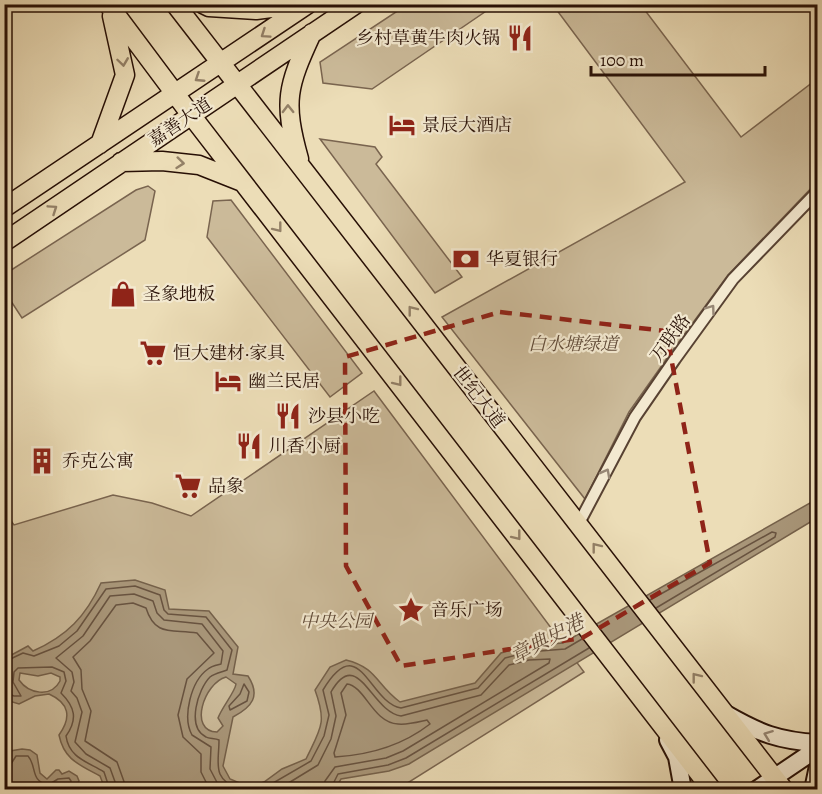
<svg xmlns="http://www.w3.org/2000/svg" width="822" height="794" font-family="Alegreya,'Noto Serif SC',serif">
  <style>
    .green { fill: #cbba99; stroke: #79644f; stroke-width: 1.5 }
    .water { fill: #a9977a; stroke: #75614b; stroke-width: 1.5; fill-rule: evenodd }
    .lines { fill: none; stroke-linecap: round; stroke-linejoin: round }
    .shore { stroke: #685340; stroke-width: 1.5 }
    .street-casing { stroke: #584232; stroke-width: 14 }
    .secondary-casing { stroke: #270f05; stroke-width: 20 }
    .primary-casing { stroke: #270f05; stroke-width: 21 }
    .street { stroke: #f3e9d0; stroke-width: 10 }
    .secondary { stroke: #f3e9d0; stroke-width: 16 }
    .primary { stroke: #ecddb7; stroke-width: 18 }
    .oneway { stroke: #938067 }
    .oneway2 { stroke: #978775 }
    .marked { fill: none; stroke: #8f2418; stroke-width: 4.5; stroke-dasharray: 12 8; stroke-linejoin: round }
    .labels { text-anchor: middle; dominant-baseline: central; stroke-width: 4.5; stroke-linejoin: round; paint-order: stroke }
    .poi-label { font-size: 18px; fill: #270f05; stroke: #f3e9d0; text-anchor: start }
    .street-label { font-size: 18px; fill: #270f05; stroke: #f3e9d0 }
    .park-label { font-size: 18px; font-style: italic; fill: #604b39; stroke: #f3e9d0 }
    .water-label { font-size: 20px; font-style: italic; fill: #624c3a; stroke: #f3e9d0 }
  </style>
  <rect width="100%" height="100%" fill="#ecddb7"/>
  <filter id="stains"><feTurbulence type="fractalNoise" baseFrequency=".00333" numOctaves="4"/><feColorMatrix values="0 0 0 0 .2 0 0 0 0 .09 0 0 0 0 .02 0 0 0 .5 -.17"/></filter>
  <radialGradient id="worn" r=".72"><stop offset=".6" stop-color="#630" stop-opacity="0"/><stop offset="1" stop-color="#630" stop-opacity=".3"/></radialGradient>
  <path class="green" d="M 408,4 L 495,5 L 372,89 L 323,83 L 320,62 Z
    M 553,5 L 641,5 L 741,137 L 817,79 L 817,182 L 728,275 L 670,354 L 629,412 L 585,499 L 442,317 L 685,182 Z
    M 320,139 L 375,147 L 382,157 L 376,164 L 462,277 L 435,293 Z
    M 148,186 L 155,191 L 145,240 L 22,318 L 5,292 L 5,274 L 136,190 Z
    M 231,200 L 362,373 L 330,397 L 207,237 L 213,201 Z
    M 374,391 L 584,672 L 398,789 L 5,789 L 4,511 L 14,525 L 113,495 L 152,503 L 191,516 Z"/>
  <path class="water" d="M 817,499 L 817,518 L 409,764 L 389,771 L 341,779 L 335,789 L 105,789 L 100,776 C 80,765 64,760 59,735 C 72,717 69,703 49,694 L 35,696 L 19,704 L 9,701 L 5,692 L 4,659 L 28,646 L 33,651 C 67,636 86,616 101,583 L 135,580 L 165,590 L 169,609 L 209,611 L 238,647 L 233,674 L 248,676 C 261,696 252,707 233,717 L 223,766 L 230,779 L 249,787 L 264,782 L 282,769 L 306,759 C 321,728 327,723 315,690 L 330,667 L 346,660 C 378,668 376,685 400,702 L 475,683 L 501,653 L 526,646 L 563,643 ZM 20,673 L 38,676 L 51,673 L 60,677 L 60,681 C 51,698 29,694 19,680 ZM 226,677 L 236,684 C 235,692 222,707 218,718 L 223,726 L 217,732 C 188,731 204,683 226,677 Z
    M 22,749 L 30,750 L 37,755 L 40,773 L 47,779 L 56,770 L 59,770 L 62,774 L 69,771 L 77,776 L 79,781 L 73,789 L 5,789 L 5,767 L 10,751 Z"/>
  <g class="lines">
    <path class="shore" d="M 650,600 L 772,532 L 776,533 L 775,537 L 656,608
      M 4,662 L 23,653 L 34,656 L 59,646 L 77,631 L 106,589 L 135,586 L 160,595 L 164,610 L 168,614 L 206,617 L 232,650 L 227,670 C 222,672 215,673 210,677 C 198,689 186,727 206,737 C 209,739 215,738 219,740 C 219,764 211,778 240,790
      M 244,684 L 249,692 L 247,701 L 230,710 L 229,706 L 240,694 Z
      M 347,684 C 365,686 373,723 398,724 C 408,725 418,722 427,720 L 430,724 C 403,745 369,755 335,757 L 334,753 L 346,715 L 341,693 Z
      M 4,692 L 14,696 L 21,696 L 13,682 L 14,672 L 18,668 L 52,667 L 64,672 L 66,681 L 61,693 C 75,707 78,719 66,736 C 69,758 88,762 104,772 L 110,790
      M 4,766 L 11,764 L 16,756 L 28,756 C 37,766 30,781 48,785 L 58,779 L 69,778 L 71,781 L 69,790
      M 118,790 L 110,768 L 86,754 L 75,742 L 82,712 L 77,698 L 71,691 L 74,682 L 72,672 L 56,658 L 83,636 L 110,596 L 134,594 L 153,601 L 157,613 L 164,620 L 202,624 L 223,651 L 221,664 C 217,665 211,666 208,669 C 191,681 182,717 192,735 L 211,747 L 210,769 L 221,790
      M 127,790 L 117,762 L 85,741 L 91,711 L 82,689 L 81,670 L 73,657 L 90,641 L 116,605 L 133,603 L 146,608 C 155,637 172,629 197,633 L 214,653 L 187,679 L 178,715 L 183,737 L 201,754 L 201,772 L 210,790
      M 261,790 L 311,761 L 324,736 L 329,715 L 323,690 C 360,629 368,702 401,708 L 478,688 L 505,658 L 528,652 L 565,649 L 582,639
      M 277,790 L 318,765 L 331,739 L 336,716 L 331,692 C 358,645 371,712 401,716 L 481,695 L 509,665 L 529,660 L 550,659 L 549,663 L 403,751 L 386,758 L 335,767 L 325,781 L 323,790
      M 330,790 L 338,774 L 388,765 L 406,758 L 589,648"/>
    <g class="street-casing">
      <path id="street" d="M 578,525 L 635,417 L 675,359 L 733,279 L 818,191"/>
    </g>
    <g class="secondary-casing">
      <path id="secondary" d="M 726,714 C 759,733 779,741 818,743
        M 668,740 L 677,757 L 683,790
        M 756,790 L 818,748
        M 813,790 L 818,766"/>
    </g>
    <g class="primary-casing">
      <path id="primary" d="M 108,4 L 191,115 L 712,790
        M 175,4 L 784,790
        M 203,4 L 209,7 L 256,10 L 301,4
        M 100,144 L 125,75 L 112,16
        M 299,159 C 283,101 287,87 312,33
        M 121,162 L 162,161 L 199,165 L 242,182
        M 4,208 L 308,4
        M 4,242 L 356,4"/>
    </g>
    <use href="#street" class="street"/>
    <use href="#secondary" class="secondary"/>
    <use href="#primary" class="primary"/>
  </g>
  <defs><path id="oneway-chevron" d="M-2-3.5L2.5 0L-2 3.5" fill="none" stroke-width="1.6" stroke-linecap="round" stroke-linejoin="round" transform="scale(1.5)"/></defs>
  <g class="oneway">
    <use href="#oneway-chevron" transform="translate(265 34) rotate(146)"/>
    <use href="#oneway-chevron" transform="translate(123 62) rotate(82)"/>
    <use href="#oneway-chevron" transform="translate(199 78) rotate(147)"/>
    <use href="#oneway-chevron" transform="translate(288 109) rotate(-91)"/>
    <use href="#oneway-chevron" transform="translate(180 163) rotate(6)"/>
    <use href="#oneway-chevron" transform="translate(53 209) rotate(-34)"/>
    <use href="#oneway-chevron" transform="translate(278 228) rotate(52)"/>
    <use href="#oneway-chevron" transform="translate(412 310) rotate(-128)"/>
    <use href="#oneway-chevron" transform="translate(398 382) rotate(52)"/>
    <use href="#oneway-chevron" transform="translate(517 536) rotate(52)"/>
    <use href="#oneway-chevron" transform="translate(596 547) rotate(-128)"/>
    <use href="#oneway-chevron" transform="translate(696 677) rotate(-128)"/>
  </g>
  <g class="oneway2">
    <use href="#oneway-chevron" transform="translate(711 309) rotate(-54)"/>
    <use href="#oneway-chevron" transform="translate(606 473) rotate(-62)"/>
    <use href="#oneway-chevron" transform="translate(768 735) rotate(-159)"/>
  </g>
  <path class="marked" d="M 500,312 L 666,331 L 710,563 L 582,638 L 401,666 L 346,566 L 345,357 Z"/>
  <defs>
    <g id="restaurant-bare" transform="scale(2.07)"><path d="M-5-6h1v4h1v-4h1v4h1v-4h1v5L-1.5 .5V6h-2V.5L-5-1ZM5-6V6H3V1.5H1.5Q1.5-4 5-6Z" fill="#8f2418" stroke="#f3e9d0" stroke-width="2.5" paint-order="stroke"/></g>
    <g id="hotel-bare" transform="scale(2.07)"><path d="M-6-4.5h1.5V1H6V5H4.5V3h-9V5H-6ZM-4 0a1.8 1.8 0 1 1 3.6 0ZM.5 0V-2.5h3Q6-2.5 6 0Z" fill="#8f2418" stroke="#f3e9d0" stroke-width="2.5" paint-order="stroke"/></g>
    <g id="bank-bare" transform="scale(2.07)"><path d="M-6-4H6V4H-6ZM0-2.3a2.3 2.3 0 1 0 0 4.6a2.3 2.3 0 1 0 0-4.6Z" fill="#8f2418" stroke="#f3e9d0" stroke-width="2.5" paint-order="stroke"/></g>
    <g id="shop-bare" transform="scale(2.07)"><path d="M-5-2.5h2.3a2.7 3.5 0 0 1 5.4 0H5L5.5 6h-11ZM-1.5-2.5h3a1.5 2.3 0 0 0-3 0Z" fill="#8f2418" stroke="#f3e9d0" stroke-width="2.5" paint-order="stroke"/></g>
    <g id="supermarket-bare" transform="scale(2.07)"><path d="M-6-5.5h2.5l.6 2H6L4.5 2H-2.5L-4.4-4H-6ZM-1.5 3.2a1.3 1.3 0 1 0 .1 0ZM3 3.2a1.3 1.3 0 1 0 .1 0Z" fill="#8f2418" stroke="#f3e9d0" stroke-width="2.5" paint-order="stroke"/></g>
    <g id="building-bare" transform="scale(2.07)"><path d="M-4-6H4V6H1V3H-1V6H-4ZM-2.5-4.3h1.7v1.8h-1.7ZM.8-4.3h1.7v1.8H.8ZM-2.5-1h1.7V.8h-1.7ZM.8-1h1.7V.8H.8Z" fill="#8f2418" stroke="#f3e9d0" stroke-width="2.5" paint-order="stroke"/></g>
    <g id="sight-bare" transform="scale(2.07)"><path d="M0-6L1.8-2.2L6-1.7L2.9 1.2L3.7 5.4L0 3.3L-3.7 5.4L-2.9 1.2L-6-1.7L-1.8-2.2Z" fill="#8f2418" stroke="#f3e9d0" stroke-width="2.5" paint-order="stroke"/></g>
  </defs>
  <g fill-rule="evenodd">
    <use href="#restaurant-bare" x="520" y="38"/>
    <use href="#hotel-bare" x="402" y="125"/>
    <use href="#bank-bare" x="466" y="259"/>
    <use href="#shop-bare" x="123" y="294"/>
    <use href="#supermarket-bare" x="153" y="353"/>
    <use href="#hotel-bare" x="228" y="381"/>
    <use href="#restaurant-bare" x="288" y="416"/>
    <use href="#restaurant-bare" x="249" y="446"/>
    <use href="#building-bare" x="42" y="461"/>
    <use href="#supermarket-bare" x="188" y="486"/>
    <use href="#sight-bare" x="411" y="610"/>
  </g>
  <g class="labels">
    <g class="poi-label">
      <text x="500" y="38" text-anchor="end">乡村草黄牛肉火锅</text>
      <text x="422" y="125">景辰大酒店</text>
      <text x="486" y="259">华夏银行</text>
      <text x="143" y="294">圣象地板</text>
      <text x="173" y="353">恒大建材·家具</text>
      <text x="248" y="381">幽兰民居</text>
      <text x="308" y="416">沙县小吃</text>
      <text x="269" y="446">川香小厨</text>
      <text x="62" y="461">乔克公寓</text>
      <text x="208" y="486">品象</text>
      <text x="431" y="610">音乐广场</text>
    </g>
    <g class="street-label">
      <text transform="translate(180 122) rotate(-34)">嘉善大道</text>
      <text transform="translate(670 338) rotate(-54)">万联路</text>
      <text transform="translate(479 397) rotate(52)">世纪大道</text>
    </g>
    <g class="park-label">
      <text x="573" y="344">白水塘绿道</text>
      <text x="336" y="621">中央公园</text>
    </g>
    <g class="water-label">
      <text transform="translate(547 639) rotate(-28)">章典史港</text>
    </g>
  </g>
  <rect width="822" height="794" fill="none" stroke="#ecddb7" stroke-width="24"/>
  <rect x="6" y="6" width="810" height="782" fill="none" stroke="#270f05" stroke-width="3"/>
  <rect x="12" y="12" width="798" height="770" fill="none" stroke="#270f05" stroke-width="1.5"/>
  <path d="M591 66v9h174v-9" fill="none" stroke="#270f05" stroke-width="3"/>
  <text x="600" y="66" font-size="18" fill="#270f05" stroke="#f3e9d0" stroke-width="4.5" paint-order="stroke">100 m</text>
  <rect width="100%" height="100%" filter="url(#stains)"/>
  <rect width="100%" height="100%" fill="url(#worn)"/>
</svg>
